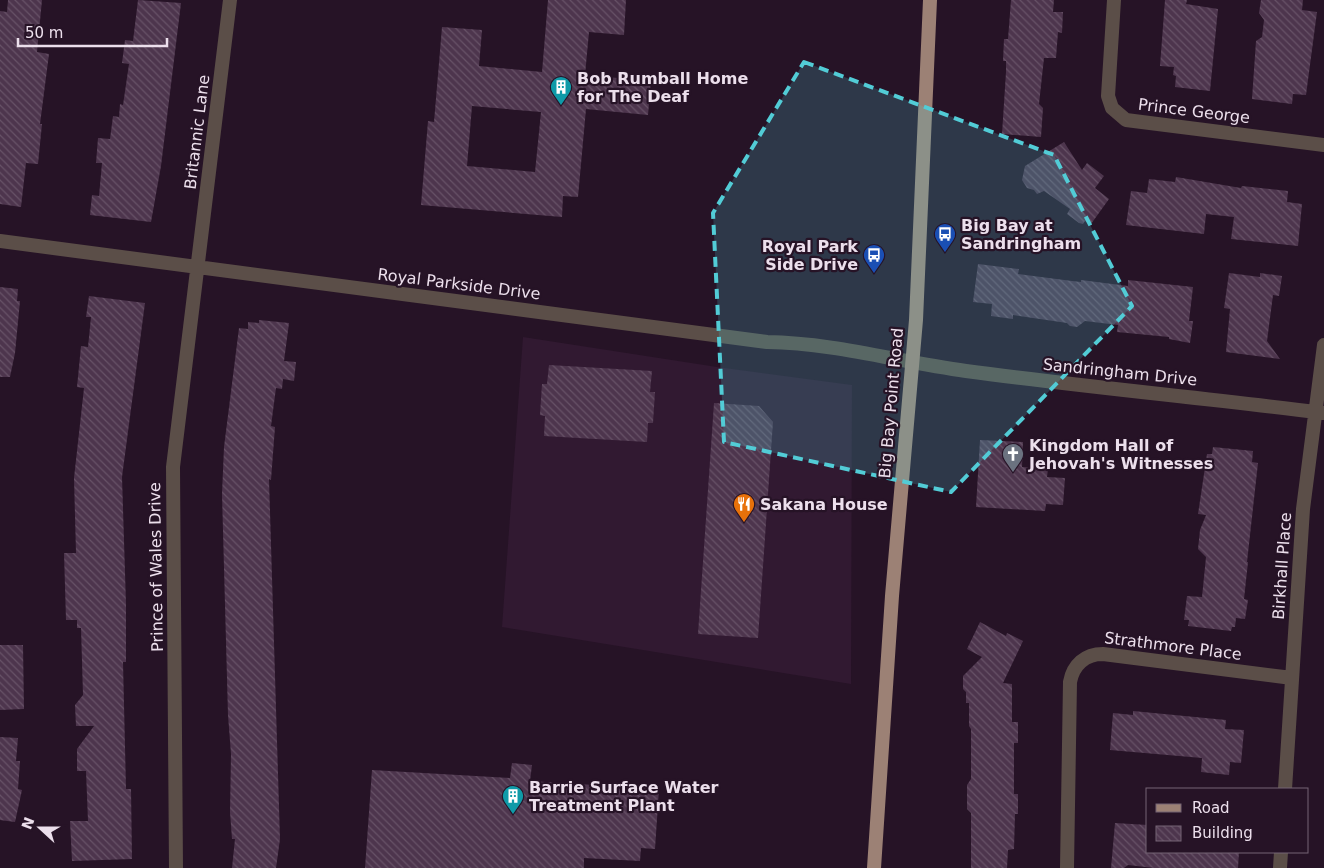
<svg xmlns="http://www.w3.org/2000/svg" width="1324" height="868" font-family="'DejaVu Sans',sans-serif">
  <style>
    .built { fill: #311931 }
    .building { fill: url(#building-back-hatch); fill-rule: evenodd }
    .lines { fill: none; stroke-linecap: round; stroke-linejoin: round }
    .minor { stroke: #5b4e48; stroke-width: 14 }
    .primary { stroke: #9c8175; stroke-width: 14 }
    .marked { fill: #52ccd6; fill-opacity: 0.2; stroke: #52ccd6; stroke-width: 4; stroke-dasharray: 10 6; stroke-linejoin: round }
    .labels { text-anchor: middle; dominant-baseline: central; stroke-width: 4.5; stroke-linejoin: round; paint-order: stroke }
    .poi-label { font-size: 16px; font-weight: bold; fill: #ecdfec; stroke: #261326; text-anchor: start }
    .street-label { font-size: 16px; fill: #ecdfec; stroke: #261326 }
  </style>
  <defs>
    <pattern id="building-back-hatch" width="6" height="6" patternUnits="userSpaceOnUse" patternTransform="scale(1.25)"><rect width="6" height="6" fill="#4d354d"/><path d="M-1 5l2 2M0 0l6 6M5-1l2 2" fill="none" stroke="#675267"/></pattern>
  </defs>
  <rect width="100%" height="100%" fill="#261326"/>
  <path class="built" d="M 523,337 L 717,367 L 852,385 L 851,684 L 502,627 Z"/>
  <path class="building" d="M 8,0 L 42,0 L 37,52 L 49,54 L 40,124 L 42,124 L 38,164 L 26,163 L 21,207 L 0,204 L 0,11 L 7,12 Z
    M 138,0 L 181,3 L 161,166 L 151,222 L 90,215 L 92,195 L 99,196 L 102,163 L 96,163 L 98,138 L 110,139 L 113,116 L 119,117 L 120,104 L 123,105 L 129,64 L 122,63 L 125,40 L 133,41 Z
    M 548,0 L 626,0 L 624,35 L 589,32 L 585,75 L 651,81 L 648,115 L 586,109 L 578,197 L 563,196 L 562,217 L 421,205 L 428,121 L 434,122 L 442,27 L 482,30 L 479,66 L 542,72 ZM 472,106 L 541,112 L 535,172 L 467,166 Z
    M 1011,0 L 1054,0 L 1053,12 L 1063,12 L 1062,33 L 1058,32 L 1056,58 L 1044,58 L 1039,104 L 1043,108 L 1041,137 L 1002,134 L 1006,72 L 1006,61 L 1003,61 L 1004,39 L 1008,39 Z
    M 1165,0 L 1187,0 L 1186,4 L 1218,9 L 1210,91 L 1175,87 L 1176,76 L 1173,75 L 1174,67 L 1160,66 Z
    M 1261,0 L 1303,0 L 1302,10 L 1317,12 L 1306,95 L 1293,94 L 1292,104 L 1252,99 L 1256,41 L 1262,37 L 1264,20 L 1259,13 Z
    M 1064,142 L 1082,170 L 1087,163 L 1104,176 L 1095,188 L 1109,199 L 1091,224 L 1085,221 L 1083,224 L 1079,223 L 1067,214 L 1070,209 L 1044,191 L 1037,194 L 1034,190 L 1027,188 L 1022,180 L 1025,166 Z
    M 1176,177 L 1241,188 L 1242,186 L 1288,191 L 1287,202 L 1302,204 L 1298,246 L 1231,239 L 1234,217 L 1206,214 L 1204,234 L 1126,225 L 1131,191 L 1147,193 L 1149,179 L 1175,182 Z
    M 978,264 L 1019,269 L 1018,274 L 1072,281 L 1081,282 L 1081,280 L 1128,286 L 1128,280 L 1193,287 L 1189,321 L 1193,321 L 1190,343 L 1169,339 L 1169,337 L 1117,332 L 1118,325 L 1085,321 L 1077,327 L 1070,326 L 1067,323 L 1013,315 L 1013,319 L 991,316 L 992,304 L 973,302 Z
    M 1229,273 L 1260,277 L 1260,273 L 1282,276 L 1279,296 L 1273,295 L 1267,341 L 1280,359 L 1226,352 L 1230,309 L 1224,308 Z
    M 0,287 L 18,289 L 17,301 L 20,301 L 15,353 L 10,377 L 0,377 Z
    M 89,296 L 145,303 L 122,477 L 126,604 L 126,662 L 123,662 L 126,789 L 131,789 L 132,859 L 72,861 L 70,821 L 88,821 L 86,771 L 77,771 L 77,749 L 94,726 L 76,726 L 75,705 L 83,695 L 81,628 L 77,628 L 77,620 L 66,620 L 64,553 L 76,553 L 74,478 L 84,388 L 77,387 L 81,346 L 88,347 L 91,317 L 86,317 Z
    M 259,320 L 289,323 L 284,361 L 296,362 L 294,381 L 283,379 L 282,389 L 276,388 L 271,426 L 275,427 L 271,480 L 269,479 L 280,839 L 276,868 L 232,868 L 235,839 L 232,839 L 230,812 L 231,754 L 228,715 L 222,494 L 224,447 L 239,328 L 248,329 L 248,322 L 259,323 Z
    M 549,365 L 652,371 L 650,392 L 655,392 L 653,423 L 648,423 L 647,442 L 544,436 L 545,416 L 540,415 L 542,384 L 547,384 Z
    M 714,403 L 759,406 L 773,422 L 758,638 L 698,634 Z
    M 980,440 L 1023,442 L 1022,467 L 1048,469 L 1047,477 L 1065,478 L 1063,505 L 1046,504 L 1045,511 L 976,507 Z
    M 1213,447 L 1253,451 L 1252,462 L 1258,463 L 1247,562 L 1248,562 L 1244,599 L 1248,600 L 1245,619 L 1236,618 L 1235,627 L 1232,627 L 1231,631 L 1188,626 L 1189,620 L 1184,620 L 1187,596 L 1202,597 L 1206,557 L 1198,549 L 1200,530 L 1206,515 L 1198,514 L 1207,454 L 1212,454 Z
    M 980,622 L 1006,636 L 1007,633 L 1023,641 L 1003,683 L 1012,684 L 1012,722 L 1018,722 L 1018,743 L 1014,743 L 1014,794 L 1018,794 L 1018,814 L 1015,814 L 1014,849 L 1008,850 L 1007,868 L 971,868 L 971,813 L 967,809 L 967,785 L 971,779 L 971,729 L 969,726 L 969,703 L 966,703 L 966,692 L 963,689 L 963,676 L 982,657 L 967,649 Z
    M 0,645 L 23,645 L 24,709 L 0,710 Z
    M 1133,711 L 1226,720 L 1225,729 L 1244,730 L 1241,763 L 1230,762 L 1229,775 L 1201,772 L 1202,758 L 1110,750 L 1113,713 L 1133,715 Z
    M 0,737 L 18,738 L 16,761 L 20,761 L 18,789 L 22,790 L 15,822 L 0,820 Z
    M 512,763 L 532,765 L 530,781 L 659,789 L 655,849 L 641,848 L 640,861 L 584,858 L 584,868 L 365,868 L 372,770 L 510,778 Z
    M 1115,823 L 1148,825 L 1148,852 L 1239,852 L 1238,868 L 1154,868 L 1128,865 L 1124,868 L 1111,868 Z"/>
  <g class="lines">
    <path class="minor" d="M 1114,0 L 1108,96 L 1112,108 L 1126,120 L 1324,145
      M 0,241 L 767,342 C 835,343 899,362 966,371 C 1085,387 1205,398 1324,413
      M 1285,789 L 1303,509 L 1324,345
      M 176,868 L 173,467 L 230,0
      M 1067,868 L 1070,682 C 1073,665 1085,654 1103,654 L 1292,678
      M 1280,868 L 1281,852"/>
    <path class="primary" d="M 874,868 L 892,596 L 916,320 L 930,0"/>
  </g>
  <path class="marked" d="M 804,62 L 1054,155 L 1132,306 L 951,492 L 724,442 L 713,213 Z"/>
  <defs>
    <g id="building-pin" transform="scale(1.125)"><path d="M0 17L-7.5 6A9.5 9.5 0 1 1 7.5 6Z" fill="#0f9aa8" stroke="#261326"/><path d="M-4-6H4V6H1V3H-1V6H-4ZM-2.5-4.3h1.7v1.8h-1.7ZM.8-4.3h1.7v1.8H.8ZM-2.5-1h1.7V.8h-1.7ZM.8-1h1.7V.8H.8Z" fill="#fff"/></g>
    <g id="bus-pin" transform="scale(1.125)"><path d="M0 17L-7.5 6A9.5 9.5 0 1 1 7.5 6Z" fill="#1a4fb4" stroke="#261326"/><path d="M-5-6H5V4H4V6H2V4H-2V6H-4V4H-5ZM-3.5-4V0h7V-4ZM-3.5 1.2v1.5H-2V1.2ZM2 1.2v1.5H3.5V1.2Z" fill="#fff"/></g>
    <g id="church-pin" transform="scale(1.125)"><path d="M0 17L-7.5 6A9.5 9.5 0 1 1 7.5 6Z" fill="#6b7280" stroke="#261326"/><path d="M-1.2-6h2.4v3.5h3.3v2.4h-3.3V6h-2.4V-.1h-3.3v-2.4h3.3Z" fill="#fff"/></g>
    <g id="restaurant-pin" transform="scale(1.125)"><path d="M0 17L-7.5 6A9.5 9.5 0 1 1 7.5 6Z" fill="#e8710a" stroke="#261326"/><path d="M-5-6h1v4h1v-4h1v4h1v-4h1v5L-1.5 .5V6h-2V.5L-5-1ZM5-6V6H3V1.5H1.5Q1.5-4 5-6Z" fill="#fff"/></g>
  </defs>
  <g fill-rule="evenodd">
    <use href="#building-pin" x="561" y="87"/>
    <use href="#bus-pin" x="945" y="234"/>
    <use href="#bus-pin" x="874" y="255"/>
    <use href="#church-pin" x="1013" y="454"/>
    <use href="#restaurant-pin" x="744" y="504"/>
    <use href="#building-pin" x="513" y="796"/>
  </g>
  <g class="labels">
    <g class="poi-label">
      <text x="577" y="78">Bob Rumball Home<tspan x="577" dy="18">for The Deaf</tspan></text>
      <text x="961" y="225">Big Bay at<tspan x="961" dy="18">Sandringham</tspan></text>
      <text x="858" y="246" text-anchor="end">Royal Park<tspan x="858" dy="18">Side Drive</tspan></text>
      <text x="1029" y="445">Kingdom Hall of<tspan x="1029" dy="18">Jehovah's Witnesses</tspan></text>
      <text x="760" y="504">Sakana House</text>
      <text x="529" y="787">Barrie Surface Water<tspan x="529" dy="18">Treatment Plant</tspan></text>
    </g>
    <g class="street-label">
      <text transform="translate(1194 111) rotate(7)">Prince George</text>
      <text transform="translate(197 132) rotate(-83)">Britannic Lane</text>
      <text transform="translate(459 284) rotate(7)">Royal Parkside Drive</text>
      <text transform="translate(1120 372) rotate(6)">Sandringham Drive</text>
      <text transform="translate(891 403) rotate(-85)">Big Bay Point Road</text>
      <text transform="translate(1282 566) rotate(-86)">Birkhall Place</text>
      <text transform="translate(156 567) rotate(-91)">Prince of Wales Drive</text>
      <text transform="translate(1173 646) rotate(7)">Strathmore Place</text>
    </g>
  </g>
  <rect x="1146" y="788" width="162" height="65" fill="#261326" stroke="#756575"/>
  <rect x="1156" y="804" width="25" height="8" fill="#9c8175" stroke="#756575"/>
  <text x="1192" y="813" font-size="15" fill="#ecdfec">Road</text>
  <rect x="1156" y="826" width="25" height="15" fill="url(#building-back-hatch)" stroke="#756575"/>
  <text x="1192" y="838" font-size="15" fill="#ecdfec">Building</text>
  <g transform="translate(40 828) rotate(291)" stroke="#261326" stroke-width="4" paint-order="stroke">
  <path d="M0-4L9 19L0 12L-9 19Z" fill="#ecdfec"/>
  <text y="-8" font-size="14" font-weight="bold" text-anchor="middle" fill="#ecdfec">N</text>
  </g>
  <path d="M18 38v8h149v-8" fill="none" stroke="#ecdfec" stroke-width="2.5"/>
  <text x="25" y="38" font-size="15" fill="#ecdfec" stroke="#261326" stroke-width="4" paint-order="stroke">50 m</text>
</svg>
